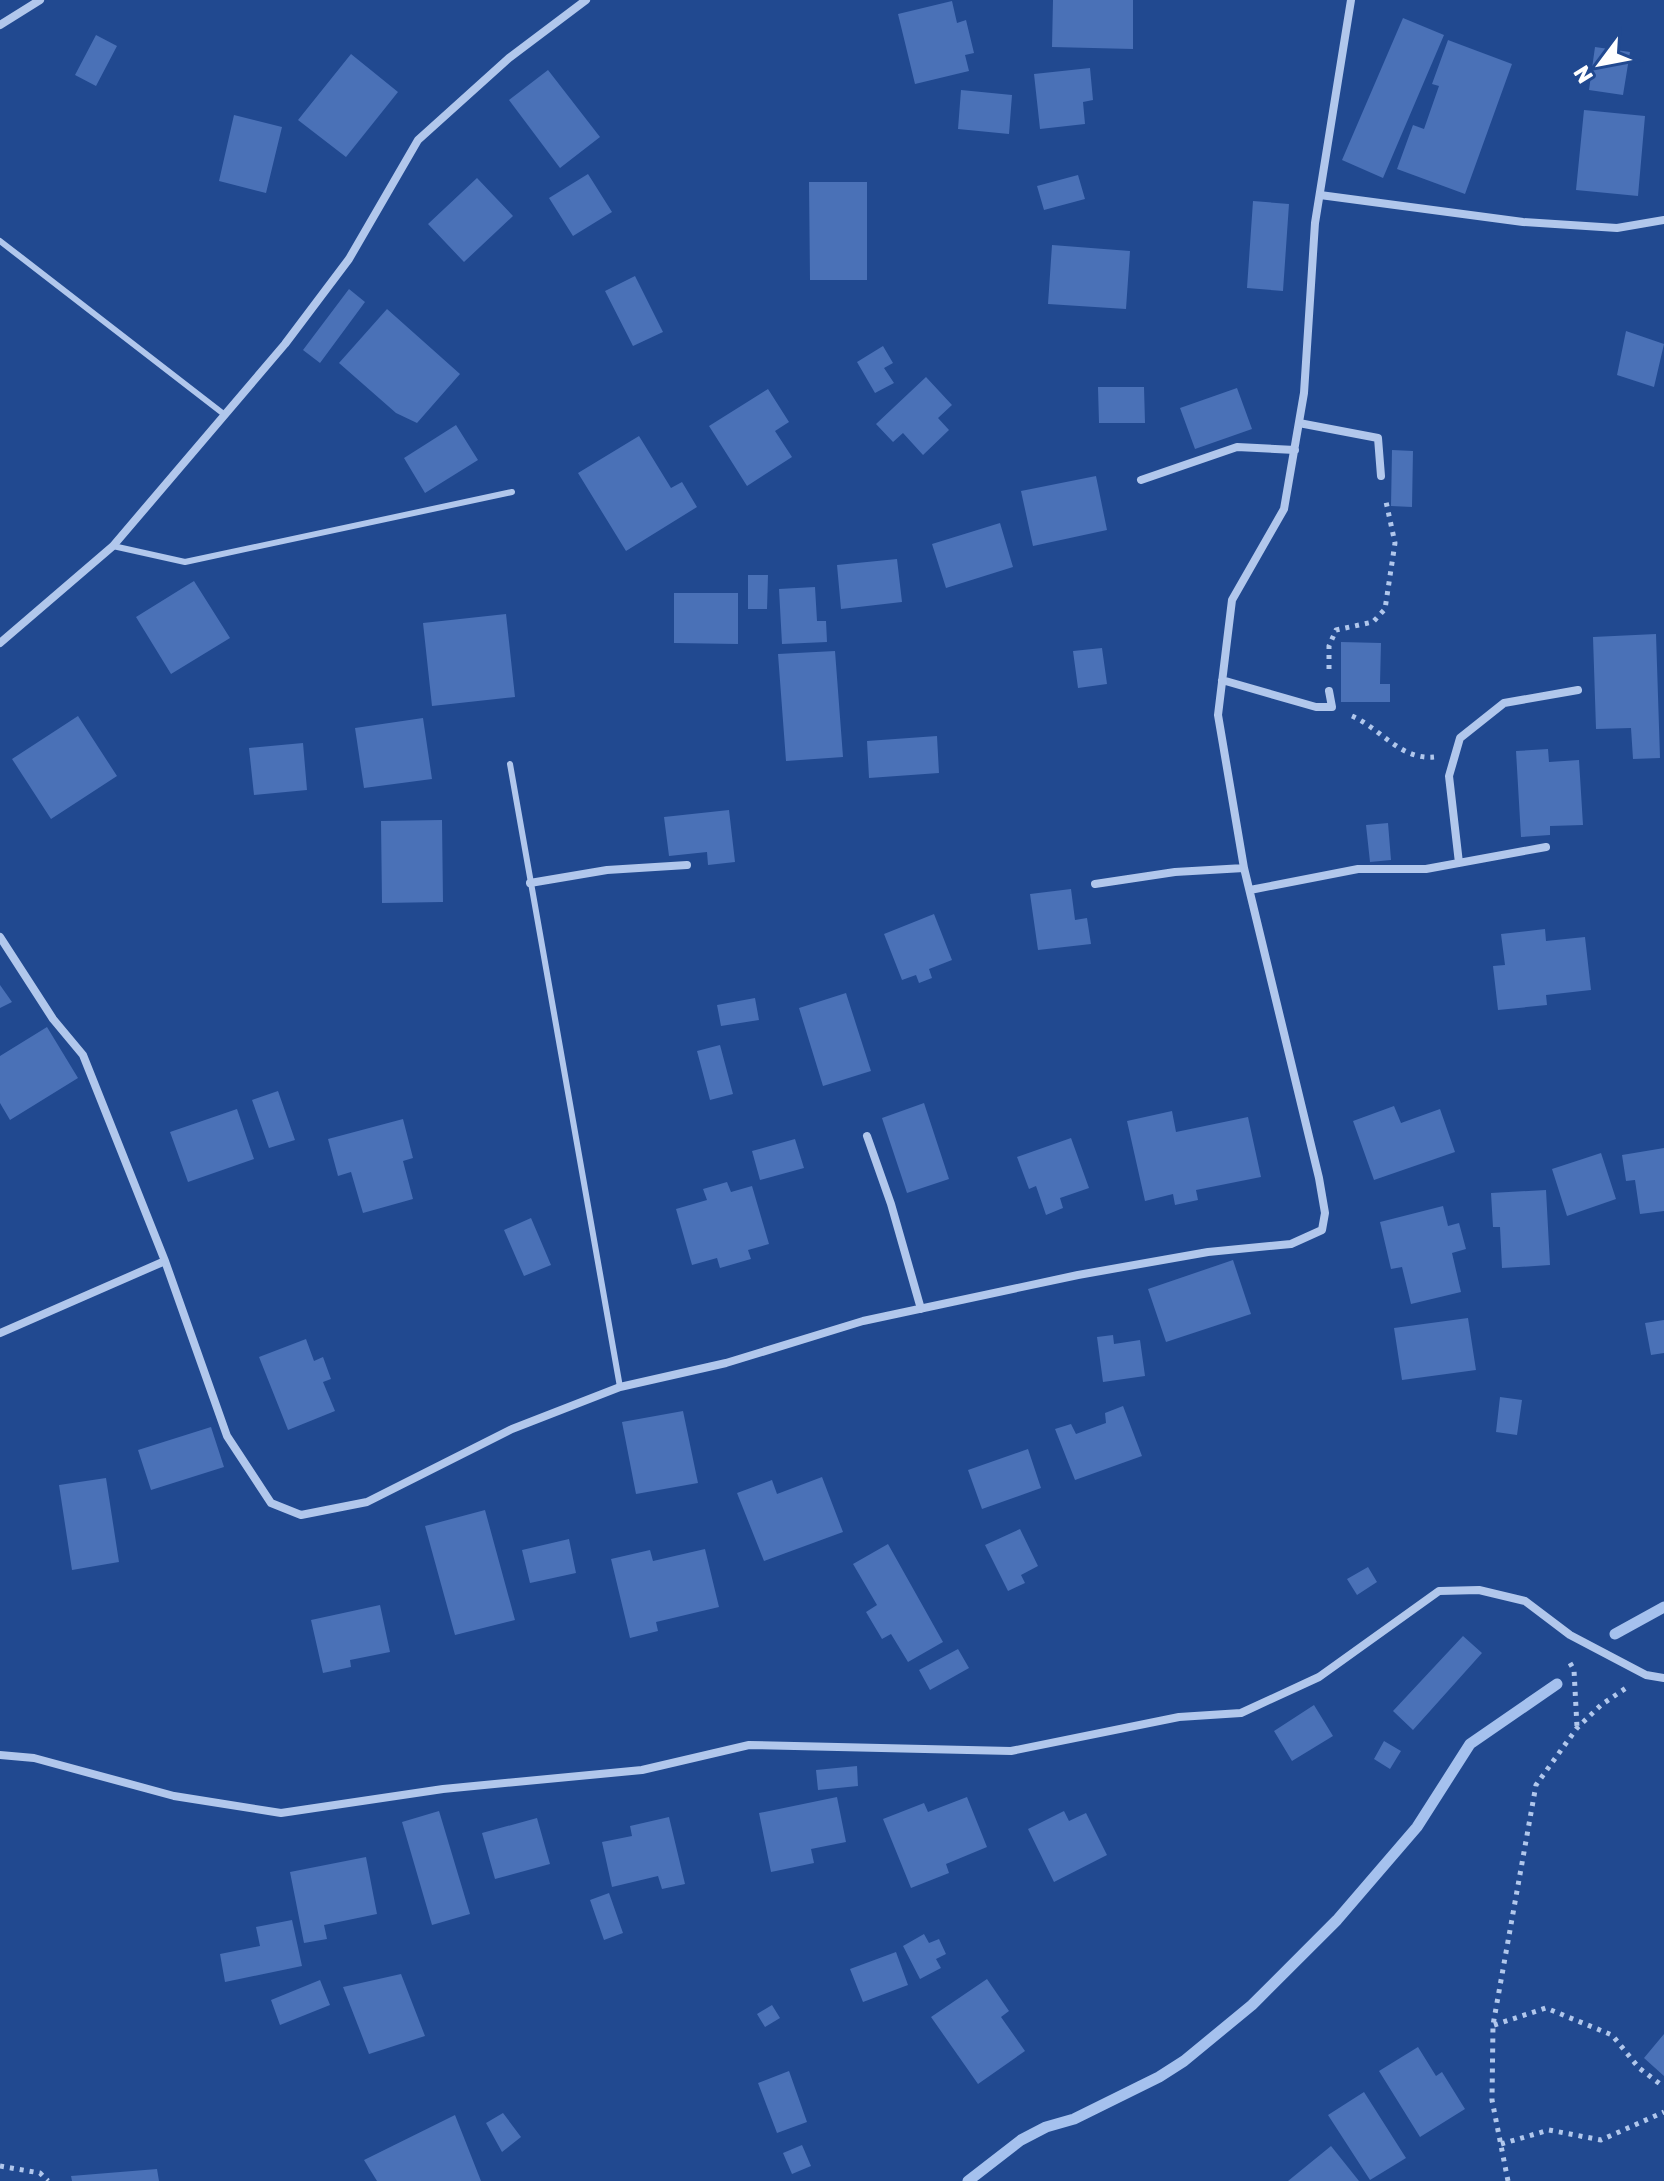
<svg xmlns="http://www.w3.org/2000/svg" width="1664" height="2181" font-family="Rubik,sans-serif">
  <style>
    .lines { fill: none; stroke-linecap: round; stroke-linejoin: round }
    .stream { stroke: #a5c1ee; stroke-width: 11 }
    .building { fill: #4a71b7 }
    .path { stroke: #b1c7ec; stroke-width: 5; stroke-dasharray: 4 6; stroke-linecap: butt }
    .lane { stroke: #b1c7ec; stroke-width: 6 }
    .street { stroke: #b1c7ec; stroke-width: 8 }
  </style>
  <rect width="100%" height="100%" fill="#214990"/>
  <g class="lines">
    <path class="stream" d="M 1615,1634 L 1664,1607
      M 968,2181 L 1021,2140 L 1046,2127 L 1074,2119 L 1159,2077 L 1184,2061 L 1252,2005 L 1337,1920 L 1417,1827 L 1470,1744 L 1557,1684"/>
  </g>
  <path class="building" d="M 1053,0 L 1133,0 L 1133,49 L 1052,47 Z
    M 952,1 L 957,23 L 966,20 L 974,53 L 965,55 L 969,71 L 915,84 L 898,14 Z
    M 1403,18 L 1444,35 L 1383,178 L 1342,160 Z
    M 96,35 L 117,46 L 96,86 L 75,75 Z
    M 1448,40 L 1512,64 L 1465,194 L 1397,169 L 1413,125 L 1424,129 L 1439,86 L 1432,84 Z
    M 1595,47 L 1630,52 L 1623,95 L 1589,90 Z
    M 351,54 L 398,92 L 346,157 L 298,120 Z
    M 1090,68 L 1093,100 L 1083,102 L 1085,124 L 1040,129 L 1034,74 Z
    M 548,70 L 600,137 L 560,168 L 509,100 Z
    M 961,90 L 1012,95 L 1009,134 L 958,129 Z
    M 1584,110 L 1645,116 L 1638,196 L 1576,190 Z
    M 234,115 L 282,127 L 266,193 L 219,181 Z
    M 588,174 L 612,212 L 573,236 L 549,198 Z
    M 1078,175 L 1085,199 L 1044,210 L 1037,186 Z
    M 477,178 L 513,216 L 464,262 L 428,224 Z
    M 809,182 L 867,182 L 867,280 L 810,280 Z
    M 1253,201 L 1289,204 L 1283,291 L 1247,288 Z
    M 1052,245 L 1130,251 L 1126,309 L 1048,304 Z
    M 635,276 L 663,332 L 633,346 L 605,291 Z
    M 349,289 L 365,302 L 320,363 L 303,350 Z
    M 387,309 L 460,374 L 417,423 L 396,413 L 339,363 Z
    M 1626,331 L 1664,344 L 1654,387 L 1617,375 Z
    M 883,346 L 893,363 L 884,368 L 894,383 L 875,393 L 857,362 Z
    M 926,377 L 952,405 L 938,418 L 949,430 L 923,455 L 903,433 L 893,442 L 876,424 Z
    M 1098,387 L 1144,387 L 1145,423 L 1099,423 Z
    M 1237,388 L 1252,429 L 1195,449 L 1180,408 Z
    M 768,389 L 789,422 L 775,431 L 792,457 L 747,486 L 709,426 Z
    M 456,425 L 478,460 L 425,493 L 404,458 Z
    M 639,436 L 671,488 L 682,482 L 697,507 L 626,551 L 578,473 Z
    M 1392,450 L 1413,451 L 1412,507 L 1391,506 Z
    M 1096,476 L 1107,530 L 1033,546 L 1021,491 Z
    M 1000,523 L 1013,567 L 946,588 L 932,544 Z
    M 897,559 L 902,602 L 841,609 L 837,565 Z
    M 748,575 L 768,575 L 767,609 L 748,609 Z
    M 194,581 L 230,638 L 171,674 L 136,617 Z
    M 815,587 L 817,621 L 826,621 L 827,642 L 782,644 L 779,589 Z
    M 674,593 L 738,593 L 738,644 L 674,643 Z
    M 506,614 L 515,697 L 432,706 L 423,623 Z
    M 1656,634 L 1660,758 L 1633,759 L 1631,728 L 1596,729 L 1593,637 Z
    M 1341,642 L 1381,643 L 1380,684 L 1390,684 L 1390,702 L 1341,702 Z
    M 1102,648 L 1107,684 L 1078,688 L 1073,651 Z
    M 835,651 L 843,757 L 786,761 L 778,654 Z
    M 78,716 L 117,776 L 51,819 L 12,759 Z
    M 423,718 L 432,779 L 364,788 L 355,728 Z
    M 937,736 L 939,773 L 869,778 L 867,741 Z
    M 303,743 L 307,790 L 254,795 L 249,748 Z
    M 1548,749 L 1549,762 L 1579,760 L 1583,825 L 1550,826 L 1550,835 L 1521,837 L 1516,751 Z
    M 729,810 L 735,862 L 708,865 L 707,852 L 669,856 L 664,817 Z
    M 442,820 L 443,902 L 382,903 L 381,821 Z
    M 1388,823 L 1391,860 L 1370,862 L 1366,825 Z
    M 1071,889 L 1075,920 L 1087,918 L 1091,944 L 1038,950 L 1030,894 Z
    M 934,914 L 952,960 L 929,969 L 932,978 L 919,983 L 916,975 L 902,980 L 884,934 Z
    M 1545,929 L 1546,941 L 1585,937 L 1591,990 L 1546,995 L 1547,1005 L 1498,1010 L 1493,966 L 1505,965 L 1501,934 Z
    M 0,985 L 12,1002 L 0,1008 Z
    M 846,993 L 871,1071 L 823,1086 L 799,1008 Z
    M 755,998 L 759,1020 L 721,1026 L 717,1005 Z
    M 47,1027 L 78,1078 L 10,1120 L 0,1103 L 0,1056 Z
    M 720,1045 L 733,1094 L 710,1100 L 697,1051 Z
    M 278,1091 L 295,1140 L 269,1148 L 252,1100 Z
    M 924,1103 L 949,1179 L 907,1193 L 882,1118 Z
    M 1394,1106 L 1401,1123 L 1440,1109 L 1455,1152 L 1374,1180 L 1353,1121 Z
    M 237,1109 L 254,1159 L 188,1182 L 170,1132 Z
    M 1172,1111 L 1176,1132 L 1248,1117 L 1261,1177 L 1196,1190 L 1198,1200 L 1175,1205 L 1173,1194 L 1145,1201 L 1127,1121 Z
    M 403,1119 L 413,1158 L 403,1161 L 413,1199 L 363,1213 L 351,1172 L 338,1176 L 328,1139 Z
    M 1071,1138 L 1089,1188 L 1060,1198 L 1063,1208 L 1046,1215 L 1036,1186 L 1029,1189 L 1017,1157 Z
    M 795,1139 L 804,1168 L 760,1180 L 752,1151 Z
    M 1664,1148 L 1664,1211 L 1640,1214 L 1635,1180 L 1626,1181 L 1622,1155 Z
    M 1601,1153 L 1616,1199 L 1567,1216 L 1552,1169 Z
    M 727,1182 L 731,1192 L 752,1186 L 769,1244 L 748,1250 L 751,1259 L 720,1268 L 717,1258 L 692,1265 L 676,1209 L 707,1200 L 703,1189 Z
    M 1546,1190 L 1550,1265 L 1502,1268 L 1500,1227 L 1493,1227 L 1491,1193 Z
    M 1443,1206 L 1448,1226 L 1459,1223 L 1466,1249 L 1452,1253 L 1461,1292 L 1411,1304 L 1402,1267 L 1391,1269 L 1380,1222 Z
    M 531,1218 L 551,1265 L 524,1276 L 504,1230 Z
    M 1233,1260 L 1251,1314 L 1166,1342 L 1148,1289 Z
    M 1468,1318 L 1476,1370 L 1402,1380 L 1394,1328 Z
    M 1664,1320 L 1664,1353 L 1651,1355 L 1645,1323 Z
    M 1113,1335 L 1114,1344 L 1140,1340 L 1145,1376 L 1103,1382 L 1097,1337 Z
    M 306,1339 L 314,1361 L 323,1357 L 331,1379 L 323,1382 L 335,1411 L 288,1430 L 259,1357 Z
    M 1500,1397 L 1522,1400 L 1517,1435 L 1496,1432 Z
    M 1123,1406 L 1142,1456 L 1075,1480 L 1055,1429 L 1071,1424 L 1076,1434 L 1106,1423 L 1105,1413 Z
    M 683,1411 L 698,1483 L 636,1494 L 622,1422 Z
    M 211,1427 L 224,1467 L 151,1490 L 138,1450 Z
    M 1028,1449 L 1041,1488 L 982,1509 L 968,1470 Z
    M 822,1477 L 843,1532 L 764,1561 L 737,1493 L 772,1480 L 777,1494 Z
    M 106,1478 L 119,1562 L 72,1570 L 59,1485 Z
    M 485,1510 L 515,1620 L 455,1635 L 425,1526 Z
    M 1020,1529 L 1038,1566 L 1021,1575 L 1025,1583 L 1008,1591 L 985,1545 Z
    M 569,1539 L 576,1573 L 530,1583 L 522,1550 Z
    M 888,1544 L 943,1642 L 908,1662 L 891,1634 L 882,1639 L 866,1612 L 877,1605 L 853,1564 Z
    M 705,1549 L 719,1607 L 656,1622 L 658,1631 L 630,1638 L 611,1559 L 650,1550 L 653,1561 Z
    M 1368,1567 L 1377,1582 L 1357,1595 L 1347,1579 Z
    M 380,1605 L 390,1652 L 350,1660 L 351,1667 L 323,1673 L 311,1620 Z
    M 1463,1636 L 1482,1653 L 1413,1730 L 1393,1711 Z
    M 958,1649 L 969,1668 L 930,1690 L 919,1670 Z
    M 1314,1705 L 1333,1736 L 1292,1761 L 1274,1731 Z
    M 1384,1741 L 1401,1751 L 1390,1769 L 1374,1759 Z
    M 857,1766 L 858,1786 L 818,1790 L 816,1770 Z
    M 837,1797 L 846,1842 L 811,1849 L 814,1863 L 771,1872 L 759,1813 Z
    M 967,1797 L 987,1847 L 946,1864 L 949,1873 L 911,1888 L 883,1819 L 924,1803 L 928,1812 Z
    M 439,1811 L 470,1914 L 432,1925 L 402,1822 Z
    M 1064,1811 L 1069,1821 L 1086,1813 L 1107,1855 L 1054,1882 L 1028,1829 Z
    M 669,1817 L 685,1884 L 662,1889 L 658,1876 L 612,1887 L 602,1842 L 632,1836 L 630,1826 Z
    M 537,1818 L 550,1864 L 495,1879 L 482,1833 Z
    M 366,1857 L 377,1914 L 324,1925 L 327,1939 L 304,1943 L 290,1872 Z
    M 609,1893 L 623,1933 L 604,1940 L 590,1900 Z
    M 292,1920 L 302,1966 L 225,1982 L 220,1954 L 260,1946 L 256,1927 Z
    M 924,1934 L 929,1943 L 939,1939 L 946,1954 L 936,1959 L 941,1968 L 920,1979 L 903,1946 Z
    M 896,1952 L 908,1985 L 863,2002 L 850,1969 Z
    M 401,1974 L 425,2036 L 369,2054 L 343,1987 Z
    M 987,1979 L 1009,2011 L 1001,2017 L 1025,2051 L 978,2084 L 931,2017 Z
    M 320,1980 L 330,2005 L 280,2025 L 271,2000 Z
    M 772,2005 L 780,2018 L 765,2027 L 757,2014 Z
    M 1664,2034 L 1664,2076 L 1644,2058 Z
    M 1418,2047 L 1436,2076 L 1442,2072 L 1465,2109 L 1420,2137 L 1379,2071 Z
    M 789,2071 L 807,2122 L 777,2133 L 758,2083 Z
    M 1364,2092 L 1406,2158 L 1370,2180 L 1328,2115 Z
    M 503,2113 L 521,2137 L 502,2152 L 486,2123 Z
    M 455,2115 L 481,2181 L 377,2181 L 364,2160 Z
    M 802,2145 L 811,2166 L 792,2174 L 783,2153 Z
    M 1331,2146 L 1359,2181 L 1288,2181 Z
    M 157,2169 L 159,2181 L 72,2181 L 71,2176 Z"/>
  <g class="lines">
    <path class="path" d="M 1329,669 L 1329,646 L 1336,630 L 1373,622 L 1385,609 L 1395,543 L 1385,497
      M 1352,716 C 1380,728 1400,760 1434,757
      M 1570,1663 L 1574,1670 L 1577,1727
      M 1494,2025 L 1546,2008 L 1612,2035 L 1639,2068 L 1664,2087
      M 1501,2144 L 1549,2130 L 1601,2140 L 1664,2112
      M 0,2166 L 40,2173 L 48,2181
      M 1508,2181 L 1492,2100 L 1493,2025 L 1536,1785 L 1577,1728 L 1601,1705 L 1626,1688"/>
    <path class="lane" d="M 0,241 L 225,415
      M 113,546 L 185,562 L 512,492
      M 510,764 L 620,1387"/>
    <path class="street" d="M 0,25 L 40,0
      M 1320,195 L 1523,222 L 1617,228 L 1664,220
      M 1299,423 L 1378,438 L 1381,476
      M 1141,480 L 1237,447 L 1295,450
      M 0,643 L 113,546 L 285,344 L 349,259 L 418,140 L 509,58 L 586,0
      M 1222,680 L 1316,707 L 1332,707 L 1329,691
      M 1459,863 L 1449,776 L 1460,738 L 1504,703 L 1578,690
      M 530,883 L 607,870 L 687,865
      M 1095,884 L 1175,872 L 1244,868
      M 1250,890 L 1358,869 L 1426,869 L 1546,847
      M 0,937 L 53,1019 L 83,1055 L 165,1261 L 227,1436 L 271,1503 L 301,1515 L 367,1502 L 512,1429 L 620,1387 L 726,1363 L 863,1321 L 1078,1275 L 1208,1252 L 1291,1244 L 1322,1230 L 1325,1213 L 1319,1178 L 1244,868 L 1218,715 L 1232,600 L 1284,509 L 1304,393 L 1315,223 L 1351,0
      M 867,1136 L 891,1204 L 921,1309
      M 0,1333 L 165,1261
      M 0,1755 L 34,1758 L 174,1796 L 281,1813 L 443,1789 L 642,1770 L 749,1745 L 1011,1751 L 1179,1717 L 1241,1713 L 1319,1677 L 1439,1591 L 1479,1590 L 1525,1601 L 1570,1635 L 1646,1675 L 1664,1678"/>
  </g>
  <g transform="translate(1600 64) rotate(238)" stroke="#214990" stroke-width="6" paint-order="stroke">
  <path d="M0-6L14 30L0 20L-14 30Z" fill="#ffffff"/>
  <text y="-12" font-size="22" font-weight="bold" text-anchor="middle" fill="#ffffff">N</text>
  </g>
</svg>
